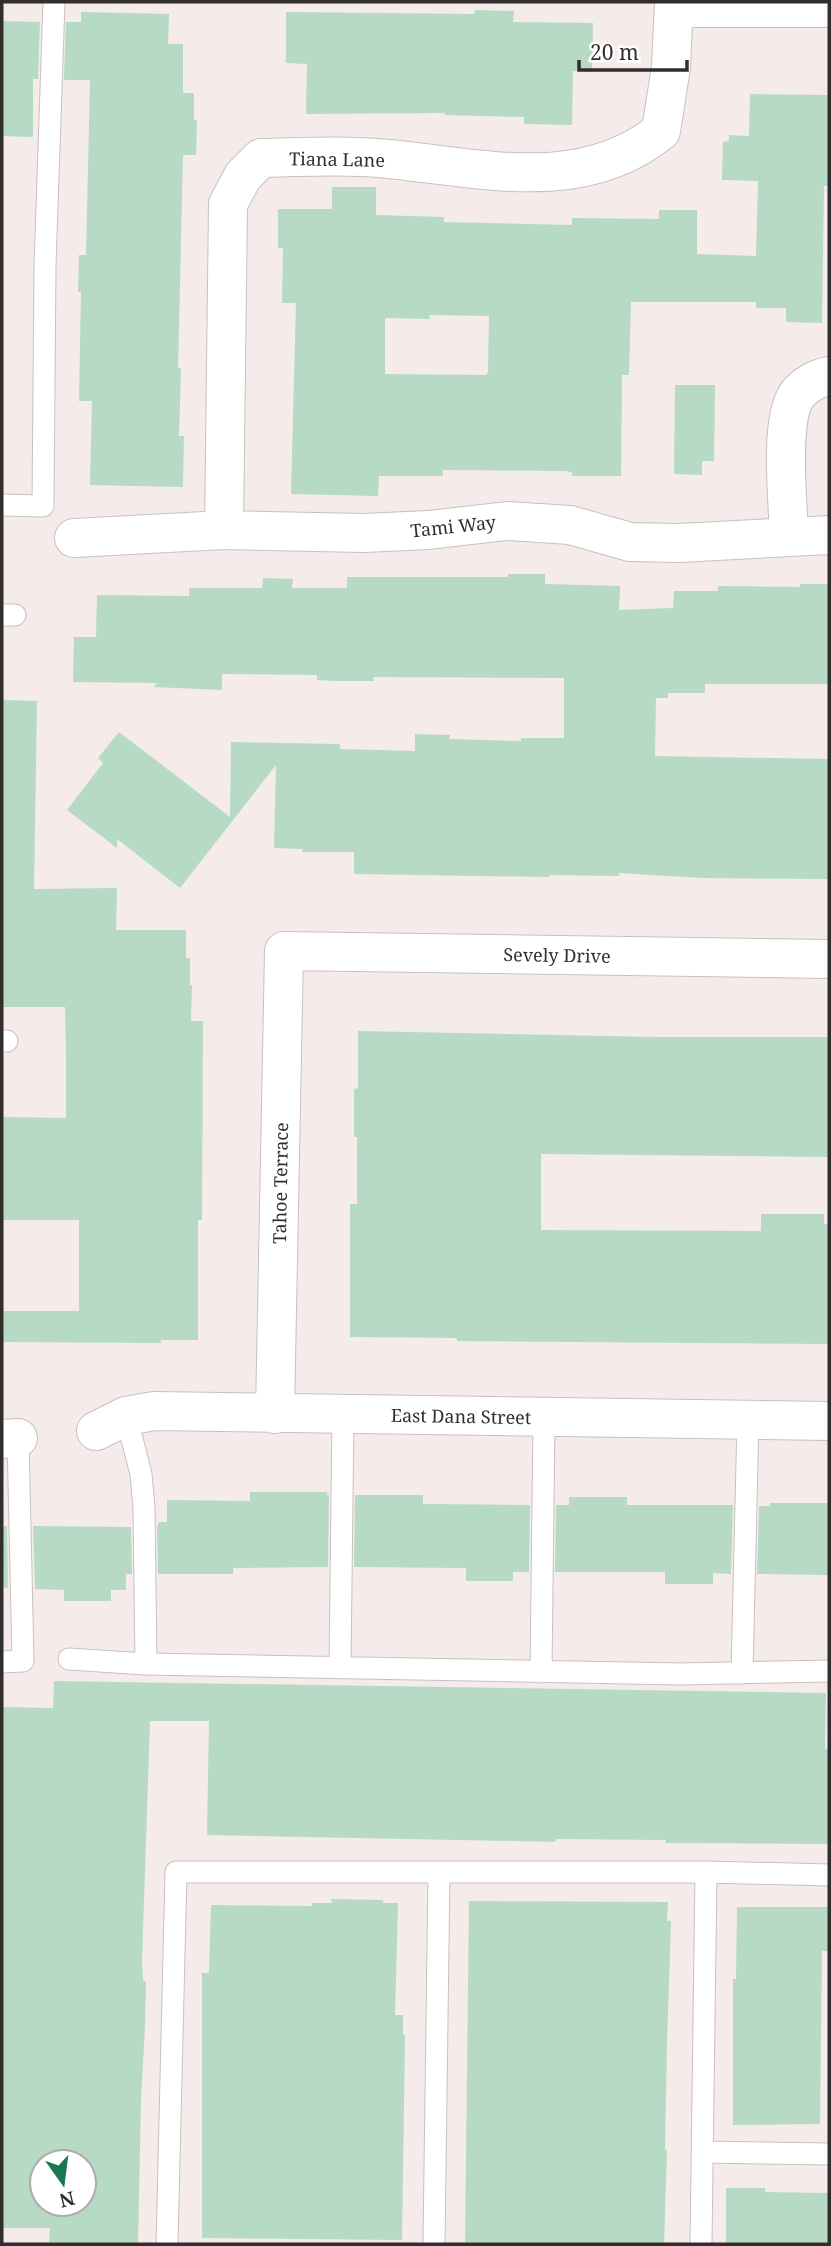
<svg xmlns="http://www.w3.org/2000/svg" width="831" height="2246" font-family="'Noto Serif',serif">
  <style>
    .building { fill: #b6dac4; fill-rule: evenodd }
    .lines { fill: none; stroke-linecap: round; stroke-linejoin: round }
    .service-casing { stroke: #c9c0c0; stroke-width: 23 }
    .minor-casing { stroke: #c9c0c0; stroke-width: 40 }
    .service { stroke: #fff; stroke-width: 21 }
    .minor { stroke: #fff; stroke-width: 38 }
    .labels { text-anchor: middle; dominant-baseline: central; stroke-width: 5; stroke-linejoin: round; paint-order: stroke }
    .street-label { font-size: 18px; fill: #322e2e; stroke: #fff }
  </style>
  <rect width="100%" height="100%" fill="#f4ebea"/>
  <path class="building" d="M 475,10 L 514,11 L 513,22 L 593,23 L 592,72 L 573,71 L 572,125 L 524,124 L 524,117 L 445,115 L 445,113 L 306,114 L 307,64 L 286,63 L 286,12 L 474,14 Z
    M 81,12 L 169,14 L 168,44 L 183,44 L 183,93 L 194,93 L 194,120 L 197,120 L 196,155 L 183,155 L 178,368 L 181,368 L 179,436 L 184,436 L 183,487 L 90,485 L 92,401 L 79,401 L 81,292 L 78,292 L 79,255 L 86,255 L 90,80 L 64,80 L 66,22 L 81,22 Z
    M 2,21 L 40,22 L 38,79 L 33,79 L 33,137 L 2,136 Z
    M 750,94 L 829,95 L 829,186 L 824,186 L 822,323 L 786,322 L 786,308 L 756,308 L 756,302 L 631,302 L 629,375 L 622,375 L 621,476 L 572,476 L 572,473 L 567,471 L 443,470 L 443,476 L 379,476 L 378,496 L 291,494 L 296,303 L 282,303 L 283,248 L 278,248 L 278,209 L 332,209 L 332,187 L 376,187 L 376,215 L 444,217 L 444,222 L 572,225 L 572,218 L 659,219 L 659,210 L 697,210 L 697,254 L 756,256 L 758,181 L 722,180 L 723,142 L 729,141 L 729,135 L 749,136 ZM 429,315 L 489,316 L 488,372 L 486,375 L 385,374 L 385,318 L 430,319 Z
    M 675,385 L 715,385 L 714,461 L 702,461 L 702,475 L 674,474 Z
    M 508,574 L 545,574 L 545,584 L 620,586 L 619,610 L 673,608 L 674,591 L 718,591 L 718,586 L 800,587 L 800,584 L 829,584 L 829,684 L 705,684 L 705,693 L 668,693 L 668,698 L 656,698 L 655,756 L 829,759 L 829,879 L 701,878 L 619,873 L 619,876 L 550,875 L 550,877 L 354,874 L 354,852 L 302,852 L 303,849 L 274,848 L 276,765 L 180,888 L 117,839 L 117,848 L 67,810 L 103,763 L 98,758 L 119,732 L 230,817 L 231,742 L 340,744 L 340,749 L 415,751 L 415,734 L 450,735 L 449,739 L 521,741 L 521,738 L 564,738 L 564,678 L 373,677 L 374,681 L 335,681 L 317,680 L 317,675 L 222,674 L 222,690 L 154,687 L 157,683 L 73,682 L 74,637 L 96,637 L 97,595 L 189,596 L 189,588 L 262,588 L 263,578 L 293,579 L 292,588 L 347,588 L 347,577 L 508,577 Z
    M 2,700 L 37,701 L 34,889 L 117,888 L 116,930 L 186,930 L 186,958 L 190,958 L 190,985 L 192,985 L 191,1021 L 203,1021 L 202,1220 L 198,1220 L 198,1340 L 161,1340 L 161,1343 L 2,1342 L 2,1311 L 79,1311 L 79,1220 L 2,1220 L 2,1117 L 66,1118 L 66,1053 L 65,1007 L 2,1007 Z
    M 358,1031 L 653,1037 L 829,1037 L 829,1157 L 541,1154 L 541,1230 L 761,1231 L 761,1214 L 824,1214 L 824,1224 L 829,1224 L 829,1344 L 457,1341 L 457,1338 L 350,1337 L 350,1204 L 357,1204 L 357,1137 L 354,1137 L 354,1089 L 358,1088 Z
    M 250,1492 L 327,1492 L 327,1495 L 329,1495 L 328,1567 L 233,1568 L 233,1574 L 158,1574 L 157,1527 L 159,1522 L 167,1522 L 167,1500 L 250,1501 Z
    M 355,1495 L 423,1495 L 423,1504 L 530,1505 L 529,1572 L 513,1572 L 513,1581 L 466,1581 L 466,1568 L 354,1567 Z
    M 569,1497 L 627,1497 L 627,1505 L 733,1505 L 731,1574 L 713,1573 L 713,1584 L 665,1584 L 665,1572 L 555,1572 L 556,1505 L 569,1505 Z
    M 770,1503 L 829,1503 L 829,1575 L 757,1574 L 759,1506 L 770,1506 Z
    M 2,1526 L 7,1526 L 8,1588 L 2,1587 Z
    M 33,1526 L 131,1527 L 132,1574 L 126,1574 L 126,1590 L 111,1590 L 111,1601 L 64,1601 L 64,1590 L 35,1589 Z
    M 54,1681 L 826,1693 L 825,1749 L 829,1749 L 829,1844 L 666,1843 L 666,1840 L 556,1839 L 555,1842 L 513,1841 L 207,1835 L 209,1721 L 150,1721 L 142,1962 L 143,1981 L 146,1981 L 145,2026 L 141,2100 L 138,2244 L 49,2244 L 50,2228 L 2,2228 L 2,1707 L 53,1708 ZM 42,2162 L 84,2162 L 84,2204 L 42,2204 Z
    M 331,1899 L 383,1900 L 383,1903 L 398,1903 L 395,2015 L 403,2015 L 403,2035 L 405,2035 L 402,2240 L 202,2238 L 202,1973 L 209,1973 L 211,1905 L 312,1906 L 312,1903 L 332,1903 Z
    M 469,1901 L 668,1902 L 667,1921 L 671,1921 L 667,2043 L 665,2150 L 667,2150 L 664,2244 L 465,2244 Z
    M 737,1907 L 829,1907 L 829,1951 L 822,1951 L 820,2124 L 733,2125 L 733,1979 L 736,1979 Z
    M 726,2188 L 765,2188 L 765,2192 L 829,2193 L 829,2244 L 726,2244 Z"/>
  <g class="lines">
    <g class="service-casing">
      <path id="service" d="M 2,505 L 43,506 L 45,265 L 54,2
        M 2,615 L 15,615
        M 2,1041 L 7,1041
        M 126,1416 L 141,1474 L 144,1508 L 146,1664
        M 69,1659 L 146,1664 L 681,1674 L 829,1671
        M 2,1662 L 23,1661 L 18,1438
        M 340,1668 L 343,1413
        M 541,1672 L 544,1418
        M 742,1673 L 748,1420
        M 702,2152 L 829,2154
        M 167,2244 L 176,1872 L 706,1872 L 829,1875
        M 434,2244 L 439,1872
        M 701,2244 L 706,1872"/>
    </g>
    <g class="minor-casing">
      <path id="minor" d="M 674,8 L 829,8
        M 224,530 L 228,204 L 243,176 L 261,158 C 303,157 347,155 389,159 C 480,168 583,195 661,131 L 671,67 L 674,2
        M 789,535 C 788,503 779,420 797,395 C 804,385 818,378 829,376
        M 74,538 L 224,530 L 364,533 L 429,530 L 507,521 L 570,525 L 630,542 L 679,543 L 829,535
        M 275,1414 L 284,951 L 829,959
        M 96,1431 L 126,1416 L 154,1411 L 829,1421
        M 2,1439 L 18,1438"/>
    </g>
    <use href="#service" class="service"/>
    <use href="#minor" class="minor"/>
  </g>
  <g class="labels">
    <g class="street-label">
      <text transform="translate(337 159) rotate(1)">Tiana Lane</text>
      <text transform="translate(453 526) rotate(-6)">Tami Way</text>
      <text transform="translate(557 955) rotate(1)">Sevely Drive</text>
      <text transform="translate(280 1183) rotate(-89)">Tahoe Terrace</text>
      <text transform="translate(461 1416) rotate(1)">East Dana Street</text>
    </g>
  </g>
  <rect width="831" height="2246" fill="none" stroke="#322e2e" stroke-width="7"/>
  <g transform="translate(63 2183) rotate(166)"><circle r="33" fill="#ffffff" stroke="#adabab" stroke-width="2"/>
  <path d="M0-5L12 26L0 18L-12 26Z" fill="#19784e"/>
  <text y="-10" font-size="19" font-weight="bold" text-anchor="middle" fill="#322e2e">N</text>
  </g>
  <path d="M579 60v10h108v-10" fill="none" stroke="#322e2e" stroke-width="3.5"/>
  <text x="590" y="60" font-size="21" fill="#322e2e" stroke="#ffffff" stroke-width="5" paint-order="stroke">20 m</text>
</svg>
